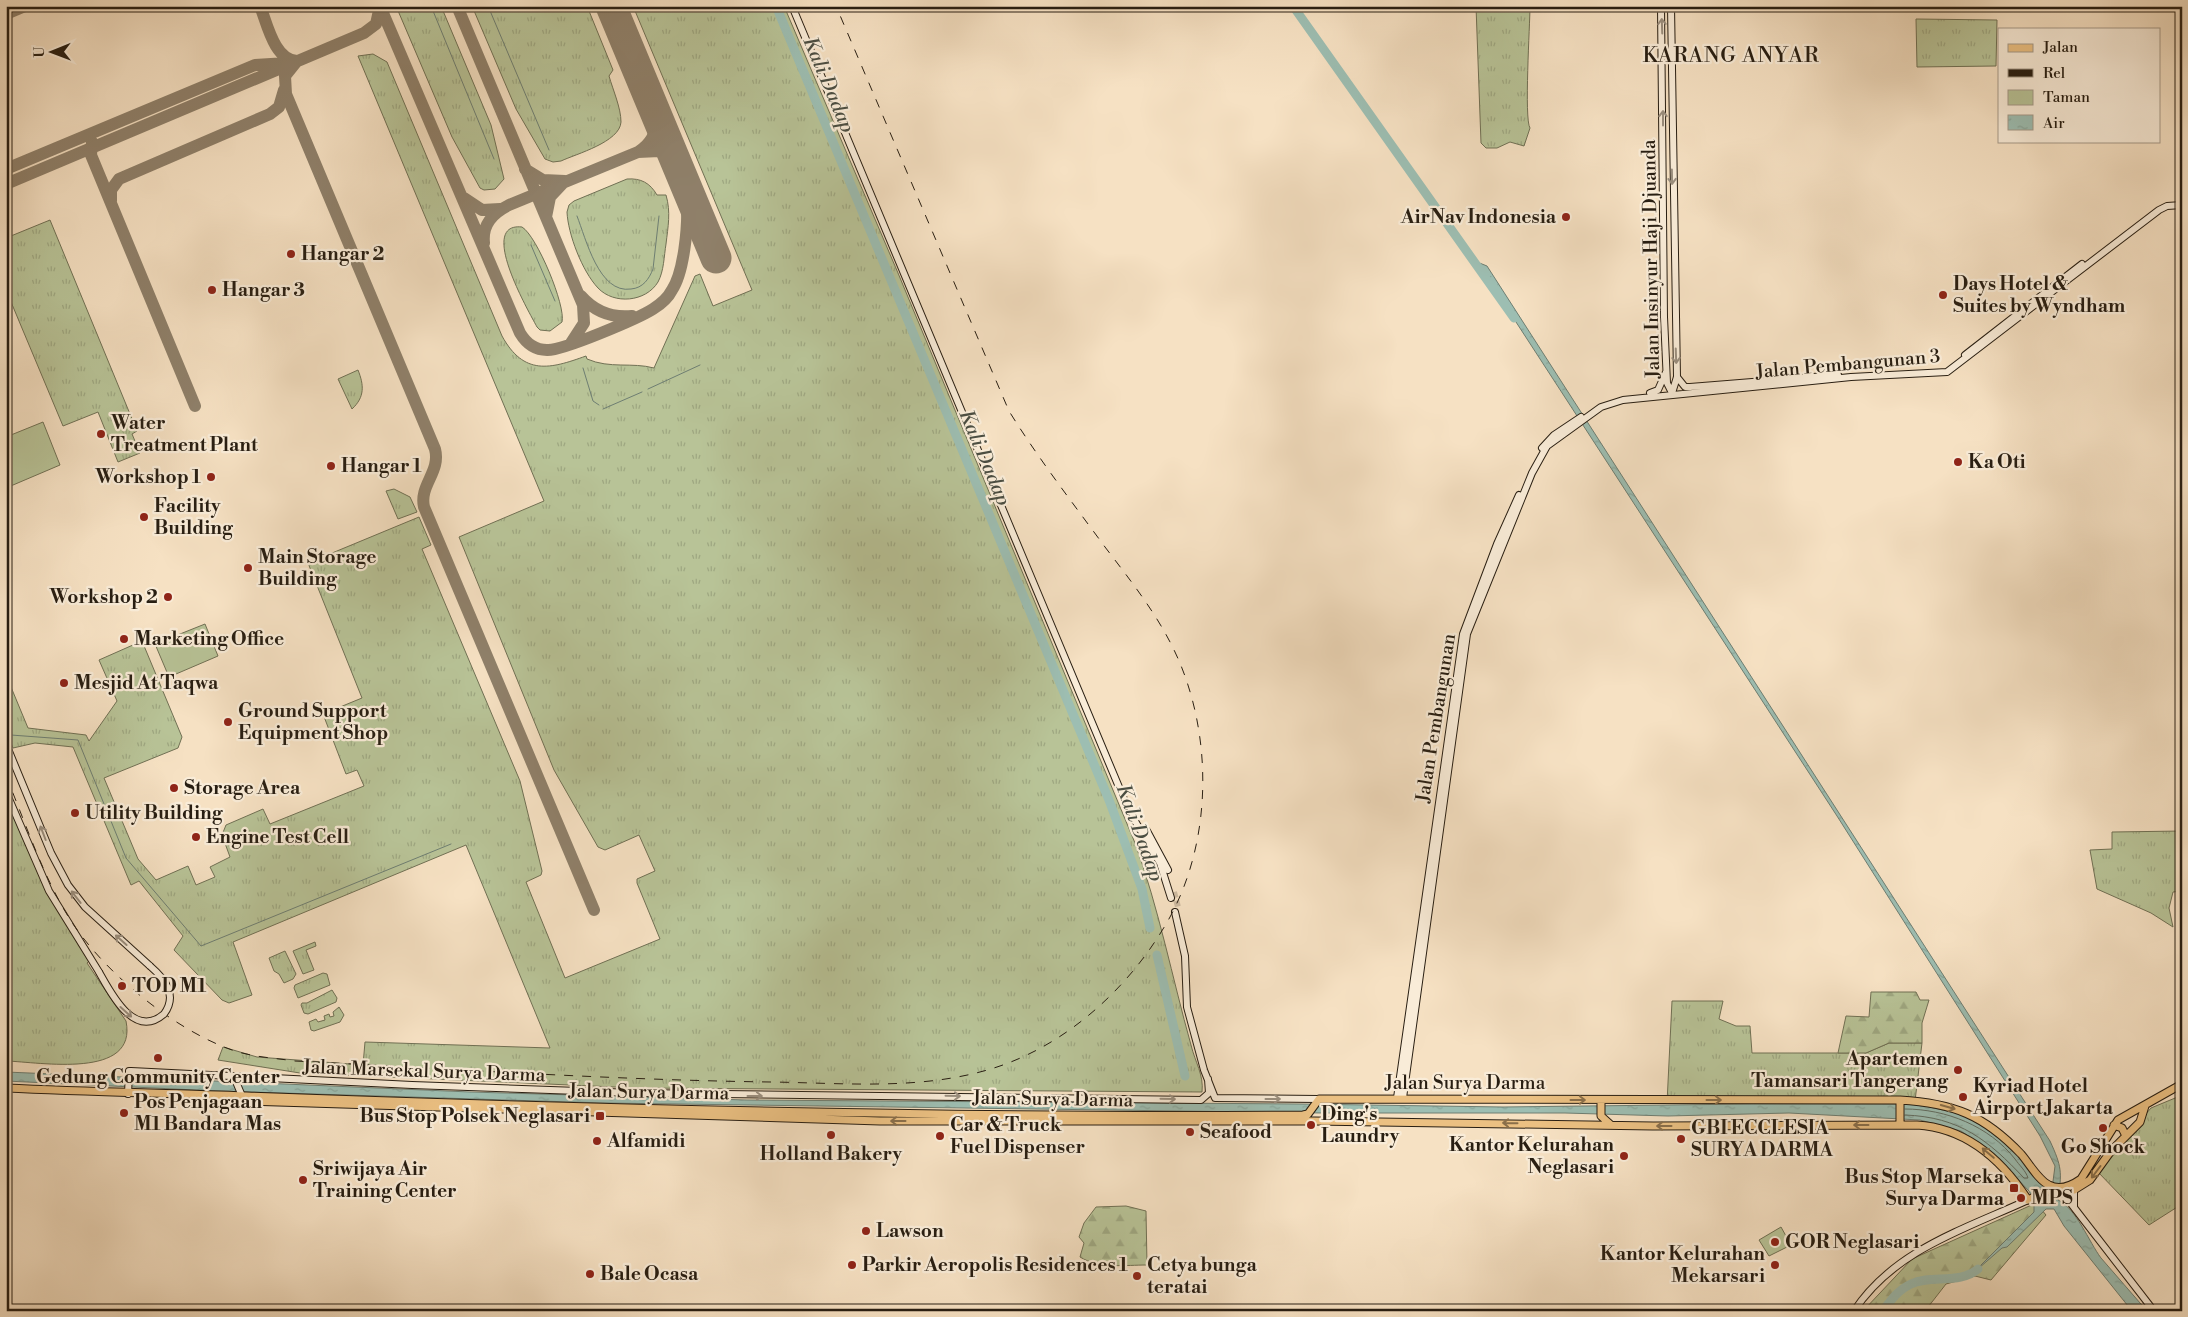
<svg xmlns="http://www.w3.org/2000/svg" width="2188" height="1317" font-family="'Libre Bodoni',serif">
  <style>
    .grass { fill: url(#grass-tufts); stroke: #707054 }
    .forest { fill: url(#forest-firs); stroke: #707054 }
    .green { fill: #b8c397; stroke: #707054 }
    .water { fill: url(#water-ripples); stroke: #6e7e72 }
    .lines { fill: none; stroke-linecap: round; stroke-linejoin: round }
    .shore { stroke: #626e62; stroke-width: 1 }
    .stream { stroke: #6e7e72; stroke-width: 1 }
    .river { stroke: #9dbeb2; stroke-width: 9 }
    .taxiway { stroke: #8f806a; stroke-width: 12 }
    .runway { stroke: #8f806a; stroke-width: 31 }
    .secondary-tunnel { stroke: #cdbaa0; stroke-width: 6; stroke-dasharray: 6 3; stroke-linecap: butt }
    .secondary-casing { stroke: #281e12; stroke-width: 8 }
    .primary-casing { stroke: #281e12; stroke-width: 9 }
    .secondary { stroke: #f9ecd8; stroke-width: 6 }
    .primary { stroke: #ebc082; stroke-width: 7 }
    .rail { stroke: #281e12; stroke-width: 1; stroke-dasharray: 9 9; stroke-linecap: butt }
    .secondary-bridge-casing { stroke: #281e12; stroke-width: 8; stroke-linecap: butt }
    .secondary-bridge { stroke: #f9ecd8; stroke-width: 6 }
    .oneway { stroke: #9b8f7f }
    .oneway2 { stroke: #8a6f4a }
    .poi-dot { fill: #8f2418; stroke: #f9ecd8; stroke-width: 2 }
    .labels { text-anchor: middle; dominant-baseline: central; stroke-width: 4.5; stroke-linejoin: round; paint-order: stroke }
    .poi-label { font-size: 19px; font-weight: bold; fill: #281e12; stroke: #f9ecd8; text-anchor: start }
    .street-label { font-size: 19px; fill: #281e12; stroke: #f9ecd8 }
    .water-label { font-size: 20px; font-style: italic; fill: #4b4e42; stroke: #f9ecd8 }
    .quarter-label { font-size: 21px; letter-spacing: 1px; fill: #281e12; stroke: #f9ecd8 }
  </style>
  <defs>
    <pattern id="grass-tufts" width="24" height="20" patternUnits="userSpaceOnUse" patternTransform="scale(1.25)"><rect width="24" height="20" fill="#b8c397"/><path d="M3 7l-1-3M5 7V3M7 7l1-3M15 17l-1-3M17 17v-4M19 17l1-3" fill="none" stroke="#9ea781"/></pattern>
    <pattern id="forest-firs" width="22" height="20" patternUnits="userSpaceOnUse" patternTransform="scale(1.25)"><rect width="22" height="20" fill="#b8c397"/><path d="M5 1l3.5 6h-7zM16 11l3.5 6h-7z" fill="#9ea781"/></pattern>
    <pattern id="water-ripples" width="26" height="14" patternUnits="userSpaceOnUse" patternTransform="scale(1.25)"><rect width="26" height="14" fill="#9dbeb2"/><path d="M2 4q2-2 4 0t4 0M15 11q2-2 4 0t4 0" fill="none" stroke="#87a398"/></pattern>
  </defs>
  <rect width="100%" height="100%" fill="#f6e1c3"/>
  <filter id="stains"><feTurbulence type="fractalNoise" baseFrequency=".004" numOctaves="4"/><feColorMatrix values="0 0 0 0 .2 0 0 0 0 .09 0 0 0 0 .02 0 0 0 .5 -.17"/></filter>
  <radialGradient id="worn" r=".72"><stop offset=".6" stop-color="#630" stop-opacity="0"/><stop offset="1" stop-color="#630" stop-opacity=".3"/></radialGradient>
  <path class="grass" d="M 396,6 L 441,6 L 491,125 L 504,179 L 495,189 L 484,190 L 480,188 L 452,137 Z
    M 472,6 L 587,6 L 613,70 L 609,76 C 613,90 621,108 621,122 C 620,142 576,154 561,161 L 553,162 L 545,159 L 516,109 Z
    M 633,6 L 784,6 L 898,273 L 1135,843 C 1159,909 1172,977 1191,1045 C 1195,1062 1204,1075 1202,1092 L 637,1088 L 300,1073 L 218,1060 L 223,1047 L 257,1057 L 363,1065 L 365,1042 L 550,1048 L 466,845 L 233,942 L 252,995 L 229,1003 L 222,1000 L 174,950 L 183,936 L 139,881 L 131,885 L 73,747 L 35,743 L 13,748 L 6,731 L 6,675 L 28,728 L 86,735 L 89,741 L 117,701 L 99,660 L 142,641 L 182,737 L 178,748 L 104,778 L 138,859 L 156,880 L 188,866 L 196,885 L 215,877 L 210,867 L 230,857 L 222,835 L 226,825 L 263,809 L 270,824 L 364,786 L 357,770 L 346,774 L 323,714 L 362,698 L 308,563 L 419,517 L 431,545 L 422,549 L 520,781 L 542,871 L 541,875 L 526,882 L 565,978 L 660,939 L 637,883 L 637,879 L 655,871 L 639,835 L 605,850 L 598,847 L 554,770 L 459,537 L 544,501 L 358,56 L 373,54 L 387,62 L 502,336 C 524,376 550,369 586,356 L 587,359 C 610,369 632,362 654,368 L 695,276 L 700,274 L 713,306 L 752,290 Z
    M 1476,6 L 1530,6 C 1530,24 1524,119 1530,128 L 1524,146 L 1510,142 L 1497,148 L 1486,148 L 1481,143 Z
    M 1916,19 L 1997,20 L 1996,66 L 1917,67 Z
    M 627,179 C 641,178 650,183 657,195 L 666,195 C 671,212 668,227 666,244 C 664,256 664,271 658,282 C 646,302 614,305 598,288 C 582,271 568,234 567,212 L 569,205 L 574,201 Z
    M 50,220 L 137,431 L 132,434 L 140,453 L 118,462 L 98,412 L 63,426 L 6,290 L 6,238 Z
    M 522,227 C 537,236 566,306 562,322 L 550,331 L 540,330 L 537,327 C 529,312 477,222 522,227 Z
    M 358,370 C 364,385 365,397 352,409 L 338,379 Z
    M 394,489 L 410,497 L 417,512 L 398,519 L 386,491 Z
    M 6,795 L 54,903 L 89,961 L 87,963 L 126,1021 C 138,1080 40,1062 6,1061 Z
    M 2182,831 L 2182,891 L 2173,892 L 2169,908 L 2173,927 L 2151,913 L 2097,889 L 2090,850 L 2112,849 L 2112,832 Z
    M 315,942 L 316,946 L 306,950 L 314,970 L 303,974 L 293,951 Z
    M 285,951 L 296,974 L 293,979 L 284,983 L 279,974 L 274,971 L 269,958 Z
    M 323,973 L 327,974 L 330,985 L 298,998 L 294,988 L 295,985 Z
    M 332,990 L 337,998 L 336,1002 L 308,1014 L 304,1013 L 301,1005 L 302,1003 L 307,1003 Z
    M 1672,1001 L 1723,1001 L 1719,1019 L 1736,1026 L 1750,1026 L 1752,1053 L 1866,1053 L 1889,1043 L 1922,1043 L 1915,1101 L 1816,1105 L 1667,1103 Z
    M 339,1007 L 344,1015 L 340,1022 L 314,1031 L 311,1030 L 309,1022 L 316,1019 L 318,1022 L 325,1020 L 324,1016 L 329,1014 L 330,1017 L 334,1016 L 333,1012 Z
    M 2180,1096 L 2182,1204 L 2149,1225 L 2097,1171 L 2151,1108 Z"/>
  <path class="forest" d="M 1871,992 L 1916,992 L 1920,1000 L 1929,1000 L 1922,1023 L 1922,1043 L 1889,1043 L 1866,1053 L 1838,1053 L 1846,1016 L 1869,1017 Z
    M 2036,1203 L 2046,1215 L 1991,1280 L 1975,1276 L 1946,1284 L 1925,1311 L 1863,1311 L 1912,1259 Z
    M 1126,1206 L 1146,1211 L 1147,1265 C 1126,1265 1099,1269 1080,1257 L 1084,1243 L 1079,1237 L 1084,1223 L 1096,1207 Z"/>
  <path class="green" d="M 43,422 L 60,465 L 6,488 L 6,437 Z
    M 205,624 L 218,656 L 169,677 L 155,644 Z
    M 1781,1227 L 1791,1245 L 1769,1256 L 1759,1240 Z"/>
  <path class="water" d="M 1477,262 L 1487,266 L 2050,1141 C 2062,1167 2062,1172 2058,1200 C 2076,1208 2089,1242 2101,1258 C 2116,1276 2132,1293 2147,1311 L 2132,1311 L 2064,1226 L 2054,1209 L 2046,1209 L 2007,1247 L 2002,1248 L 1971,1275 L 2034,1212 L 2034,1201 L 2029,1191 L 1993,1153 L 1961,1131 L 1920,1120 L 1789,1113 L 1668,1116 L 1565,1113 L 1323,1113 L 605,1103 L 217,1091 L 6,1081 L 6,1072 L 470,1092 L 747,1100 L 1301,1104 L 1503,1107 L 1751,1104 L 1916,1104 L 1970,1116 L 2007,1141 L 2042,1185 L 2052,1189 L 2055,1166 L 2040,1136 L 1837,816 Z"/>
  <g class="lines">
    <path class="shore" d="M 1905,1109 C 1946,1109 1989,1126 2015,1159 C 2019,1165 2026,1171 2028,1178 L 2024,1178 C 1988,1140 1960,1117 1905,1115"/>
    <path class="stream" d="M 431,6 L 494,159
      M 488,6 L 549,150
      M 577,216 C 586,239 599,294 631,289 C 643,288 649,279 653,269 L 659,216
      M 531,245 L 555,301
      M 583,368 L 593,401 L 599,405
      M 648,389 L 700,365
      M 603,409 L 642,392
      M 6,699 L 10,707 L 11,735 L 78,740 L 126,858 L 201,946 L 451,844"/>
    <path class="river" d="M 776,6 L 1109,800 L 1142,889 L 1150,928
      M 1293,6 L 1514,318
      M 1157,955 L 1185,1076
      M 1883,1311 C 1891,1300 1898,1290 1911,1284 C 1931,1274 1960,1285 1978,1269"/>
    <path class="taxiway" d="M 260,6 C 267,23 274,60 297,61
      M 380,6 L 520,333 C 526,343 535,350 547,350 C 562,351 639,318 653,309 C 661,304 668,298 672,290 C 684,272 688,227 687,205 C 686,193 682,182 679,171
      M 457,6 L 583,305 L 584,323 L 571,343
      M 6,14 L 25,6
      M 297,61 L 285,76 L 286,94 L 435,449 C 441,472 419,485 424,507 L 594,910
      M 92,142 L 91,155 L 195,406
      M 638,152 C 651,144 657,133 657,118
      M 6,169 L 255,65 L 287,63
      M 525,169 L 543,180 L 565,181 L 550,197 L 546,217
      M 6,184 L 364,33 L 376,24 L 380,6
      M 464,198 L 482,210 L 500,209
      M 111,201 L 111,190 L 119,179 L 270,114 L 279,107 L 284,90
      M 484,243 C 482,224 493,213 509,205 L 638,152 L 659,151 L 675,160
      M 581,296 C 595,312 612,318 632,316"/>
    <path class="runway" d="M 611,6 L 716,258"/>
    <path class="secondary-tunnel" d="M 1174,892 L 1178,907"/>
    <g class="secondary-casing">
      <path id="secondary" d="M 792,6 L 1129,811 L 1160,863 L 1171,898
        M 1661,6 L 1664,317 L 1667,383 L 1672,393
        M 1671,6 L 1677,377 L 1672,393
        M 1965,355 L 2082,264
        M 1677,377 L 1685,387 L 1690,387 L 1838,375
        M 1650,393 L 1658,390 L 1666,372
        M 1542,448 L 1554,435 L 1581,417
        M 6,744 L 51,853 L 68,885 L 85,907 L 150,966
        M 6,792 L 49,891 L 99,972
        M 1147,831 L 1168,870
        M 1175,912 L 1185,956 L 1187,1007 L 1204,1070 L 1215,1098 L 1319,1099
        M 234,1077 L 242,1096
        M 128,1094 L 129,1071 L 131,1071 L 412,1085 L 635,1093 L 1201,1100 L 1209,1093 L 1208,1079
        M 1397,1098 L 1463,634 L 1497,544 L 1519,495
        M 1403,1098 L 1467,634 L 1532,473 L 1547,446 L 1601,407 L 1623,400 L 1851,377 L 1947,372 L 2159,210 L 2167,206 L 2182,205
        M 2074,1190 L 2074,1207
        M 2062,1192 L 2154,1311
        M 1854,1311 C 1894,1250 1965,1229 2028,1200"/>
    </g>
    <g class="primary-casing">
      <path id="primary" d="M 6,1088 C 87,1092 167,1093 247,1096 C 599,1109 951,1118 1303,1115 L 1308,1114 L 1319,1099 L 1900,1100 C 1953,1103 1984,1115 2021,1154 C 2029,1163 2038,1180 2049,1185 C 2060,1191 2071,1186 2081,1179 L 2118,1120 L 2182,1084
        M 215,1100 L 880,1121 L 1314,1121 L 1653,1126 L 1917,1125 C 1966,1128 2002,1160 2028,1200 L 2047,1191 L 2074,1190 L 2090,1180 L 2111,1151 L 2140,1122 L 2145,1106
        M 1601,1100 L 1601,1116 L 1611,1125
        M 1900,1100 L 1900,1121
        M 2114,1125 L 2122,1128 L 2126,1136"/>
    </g>
    <use href="#secondary" class="secondary"/>
    <use href="#primary" class="primary"/>
    <path class="rail" d="M 6,776 C 26,824 43,877 71,921 C 105,973 173,1029 232,1050 C 252,1057 274,1058 295,1061 C 454,1069 612,1080 771,1082 C 846,1083 924,1091 997,1067 C 1070,1043 1133,984 1170,917 C 1208,847 1212,757 1187,682 C 1170,630 1137,589 1105,547 C 1072,502 1038,458 1009,411 L 836,6"/>
    <g class="secondary-bridge-casing">
      <path id="secondary-bridge" d="M 99,972 C 111,993 134,1040 164,1014 C 178,995 165,979 150,966"/>
    </g>
    <use href="#secondary-bridge" class="secondary-bridge"/>
  </g>
  <defs><path id="oneway-shaft" d="M-6 0H5M1.5-3L5.5 0L1.5 3" fill="none" stroke-width="1.6" stroke-linecap="round" stroke-linejoin="round" transform="scale(1.25)"/></defs>
  <g class="oneway">
    <use href="#oneway-shaft" transform="translate(1662 26) rotate(-92)"/>
    <use href="#oneway-shaft" transform="translate(1663 118) rotate(-90)"/>
    <use href="#oneway-shaft" transform="translate(1672 177) rotate(89)"/>
    <use href="#oneway-shaft" transform="translate(1676 356) rotate(88)"/>
    <use href="#oneway-shaft" transform="translate(43 833) rotate(-111)"/>
    <use href="#oneway-shaft" transform="translate(76 897) rotate(-128)"/>
    <use href="#oneway-shaft" transform="translate(121 940) rotate(-138)"/>
    <use href="#oneway-shaft" transform="translate(126 1012) rotate(42)"/>
    <use href="#oneway-shaft" transform="translate(755 1096)"/>
    <use href="#oneway-shaft" transform="translate(953 1096) rotate(1)"/>
    <use href="#oneway-shaft" transform="translate(1168 1099) rotate(1)"/>
    <use href="#oneway-shaft" transform="translate(1273 1099)"/>
  </g>
  <g class="oneway2">
    <use href="#oneway-shaft" transform="translate(1578 1100)"/>
    <use href="#oneway-shaft" transform="translate(1714 1100)"/>
    <use href="#oneway-shaft" transform="translate(1948 1107) rotate(16)"/>
    <use href="#oneway-shaft" transform="translate(898 1121) rotate(180)"/>
    <use href="#oneway-shaft" transform="translate(1510 1123) rotate(-179)"/>
    <use href="#oneway-shaft" transform="translate(1861 1125) rotate(180)"/>
    <use href="#oneway-shaft" transform="translate(1664 1126) rotate(180)"/>
    <use href="#oneway-shaft" transform="translate(1988 1153) rotate(-140)"/>
    <use href="#oneway-shaft" transform="translate(2096 1172) rotate(127)"/>
  </g>
  <g class="poi-dot">
    <circle cx="1566" cy="217" r="5"/>
    <circle cx="291" cy="254" r="5"/>
    <circle cx="212" cy="290" r="5"/>
    <circle cx="1943" cy="295" r="5"/>
    <circle cx="101" cy="434" r="5"/>
    <circle cx="1958" cy="462" r="5"/>
    <circle cx="331" cy="466" r="5"/>
    <circle cx="211" cy="477" r="5"/>
    <circle cx="144" cy="517" r="5"/>
    <circle cx="248" cy="568" r="5"/>
    <circle cx="168" cy="597" r="5"/>
    <circle cx="124" cy="639" r="5"/>
    <circle cx="64" cy="683" r="5"/>
    <circle cx="228" cy="722" r="5"/>
    <circle cx="174" cy="788" r="5"/>
    <circle cx="75" cy="813" r="5"/>
    <circle cx="196" cy="837" r="5"/>
    <circle cx="122" cy="986" r="5"/>
    <circle cx="158" cy="1058" r="5"/>
    <circle cx="1958" cy="1070" r="5"/>
    <circle cx="1963" cy="1097" r="5"/>
    <circle cx="124" cy="1113" r="5"/>
    <rect x="595" y="1111" width="10" height="10" rx="2.5"/>
    <circle cx="1311" cy="1125" r="5"/>
    <circle cx="2103" cy="1128" r="5"/>
    <circle cx="1190" cy="1132" r="5"/>
    <circle cx="831" cy="1135" r="5"/>
    <circle cx="940" cy="1136" r="5"/>
    <circle cx="1681" cy="1139" r="5"/>
    <circle cx="597" cy="1141" r="5"/>
    <circle cx="1624" cy="1156" r="5"/>
    <circle cx="303" cy="1180" r="5"/>
    <rect x="2009" y="1183" width="10" height="10" rx="2.5"/>
    <circle cx="2021" cy="1198" r="5"/>
    <circle cx="866" cy="1231" r="5"/>
    <circle cx="1775" cy="1242" r="5"/>
    <circle cx="852" cy="1265" r="5"/>
    <circle cx="1775" cy="1265" r="5"/>
    <circle cx="590" cy="1274" r="5"/>
    <circle cx="1137" cy="1276" r="5"/>
  </g>
  <g class="labels">
    <g class="poi-label">
      <text x="1556" y="217" text-anchor="end">AirNav Indonesia</text>
      <text x="301" y="254">Hangar 2</text>
      <text x="1953" y="284">Days Hotel &amp;<tspan x="1953" dy="22">Suites by Wyndham</tspan></text>
      <text x="222" y="290">Hangar 3</text>
      <text x="111" y="423">Water<tspan x="111" dy="22">Treatment Plant</tspan></text>
      <text x="1968" y="462">Ka Oti</text>
      <text x="341" y="466">Hangar 1</text>
      <text x="201" y="477" text-anchor="end">Workshop 1</text>
      <text x="154" y="506">Facility<tspan x="154" dy="22">Building</tspan></text>
      <text x="258" y="557">Main Storage<tspan x="258" dy="22">Building</tspan></text>
      <text x="158" y="597" text-anchor="end">Workshop 2</text>
      <text x="134" y="639">Marketing Office</text>
      <text x="74" y="683">Mesjid At Taqwa</text>
      <text x="238" y="711">Ground Support<tspan x="238" dy="22">Equipment Shop</tspan></text>
      <text x="184" y="788">Storage Area</text>
      <text x="85" y="813">Utility Building</text>
      <text x="206" y="837">Engine Test Cell</text>
      <text x="132" y="986">TOD M1</text>
      <text x="1948" y="1059" text-anchor="end">Apartemen<tspan x="1948" dy="22">Tamansari Tangerang</tspan></text>
      <text x="158" y="1077" text-anchor="middle">Gedung Community Center</text>
      <text x="1973" y="1086">Kyriad Hotel<tspan x="1973" dy="22">Airport Jakarta</tspan></text>
      <text x="134" y="1102">Pos Penjagaan<tspan x="134" dy="22">M1 Bandara Mas</tspan></text>
      <text x="1321" y="1114">Ding's<tspan x="1321" dy="22">Laundry</tspan></text>
      <text x="590" y="1116" text-anchor="end">Bus Stop Polsek Neglasari</text>
      <text x="950" y="1125">Car &amp; Truck<tspan x="950" dy="22">Fuel Dispenser</tspan></text>
      <text x="1691" y="1128">GBI ECCLESIA<tspan x="1691" dy="22">SURYA DARMA</tspan></text>
      <text x="1200" y="1132">Seafood</text>
      <text x="607" y="1141">Alfamidi</text>
      <text x="1614" y="1145" text-anchor="end">Kantor Kelurahan<tspan x="1614" dy="22">Neglasari</tspan></text>
      <text x="2103" y="1147" text-anchor="middle">Go Shock</text>
      <text x="831" y="1154" text-anchor="middle">Holland Bakery</text>
      <text x="313" y="1169">Sriwijaya Air<tspan x="313" dy="22">Training Center</tspan></text>
      <text x="2004" y="1177" text-anchor="end">Bus Stop Marseka<tspan x="2004" dy="22">Surya Darma</tspan></text>
      <text x="2031" y="1198">MPS</text>
      <text x="876" y="1231">Lawson</text>
      <text x="1785" y="1242">GOR Neglasari</text>
      <text x="1765" y="1254" text-anchor="end">Kantor Kelurahan<tspan x="1765" dy="22">Mekarsari</tspan></text>
      <text x="862" y="1265">Parkir Aeropolis Residences 1</text>
      <text x="1147" y="1265">Cetya bunga<tspan x="1147" dy="22">teratai</tspan></text>
      <text x="600" y="1274">Bale Ocasa</text>
    </g>
    <g class="street-label">
      <text transform="translate(1651 259) rotate(-91)">Jalan Insinyur Haji Djuanda</text>
      <text transform="translate(1848 364) rotate(-5)">Jalan Pembangunan 3</text>
      <text transform="translate(1436 718) rotate(-81)">Jalan Pembangunan</text>
      <text transform="translate(424 1071) rotate(2)">Jalan Marsekal Surya Darma</text>
      <text x="1465" y="1083">Jalan Surya Darma</text>
      <text transform="translate(649 1092) rotate(1)">Jalan Surya Darma</text>
      <text transform="translate(1053 1099) rotate(1)">Jalan Surya Darma</text>
    </g>
    <g class="water-label">
      <text transform="translate(828 85) rotate(67)">Kali Dadap</text>
      <text transform="translate(984 458) rotate(67)">Kali Dadap</text>
      <text transform="translate(1139 833) rotate(70)">Kali Dadap</text>
    </g>
    <g class="quarter-label">
      <text x="1731" y="56">KARANG ANYAR</text>
    </g>
  </g>
  <rect width="2188" height="1317" fill="none" stroke="#f6e1c3" stroke-width="25"/>
  <rect x="8" y="8" width="2173" height="1302" fill="none" stroke="#281e12" stroke-width="2.5"/>
  <rect x="12" y="12" width="2163" height="1292" fill="none" stroke="#281e12"/>
  <rect x="1998" y="28" width="162" height="115" fill="#f9ecd8" stroke="#a59a89"/>
  <rect x="2008" y="44" width="25" height="8" fill="#ebc082" stroke="#a59a89"/>
  <text x="2043" y="52" font-size="15" fill="#281e12">Jalan</text>
  <rect x="2008" y="69" width="25" height="8" fill="#281e12" stroke="#a59a89"/>
  <text x="2043" y="78" font-size="15" fill="#281e12">Rel</text>
  <rect x="2008" y="90" width="25" height="15" fill="#b8c397" stroke="#a59a89"/>
  <text x="2043" y="102" font-size="15" fill="#281e12">Taman</text>
  <rect x="2008" y="115" width="25" height="15" fill="url(#water-ripples)" stroke="#a59a89"/>
  <text x="2043" y="128" font-size="15" fill="#281e12">Air</text>
  <g transform="translate(52 52) rotate(269)" stroke="#f9ecd8" stroke-width="4" paint-order="stroke">
  <path d="M0-4L9 19L0 12L-9 19Z" fill="#281e12"/>
  <text y="-8" font-size="14" font-weight="bold" text-anchor="middle" fill="#281e12">U</text>
  </g>
  <rect width="100%" height="100%" filter="url(#stains)"/>
  <rect width="100%" height="100%" fill="url(#worn)"/>
</svg>
